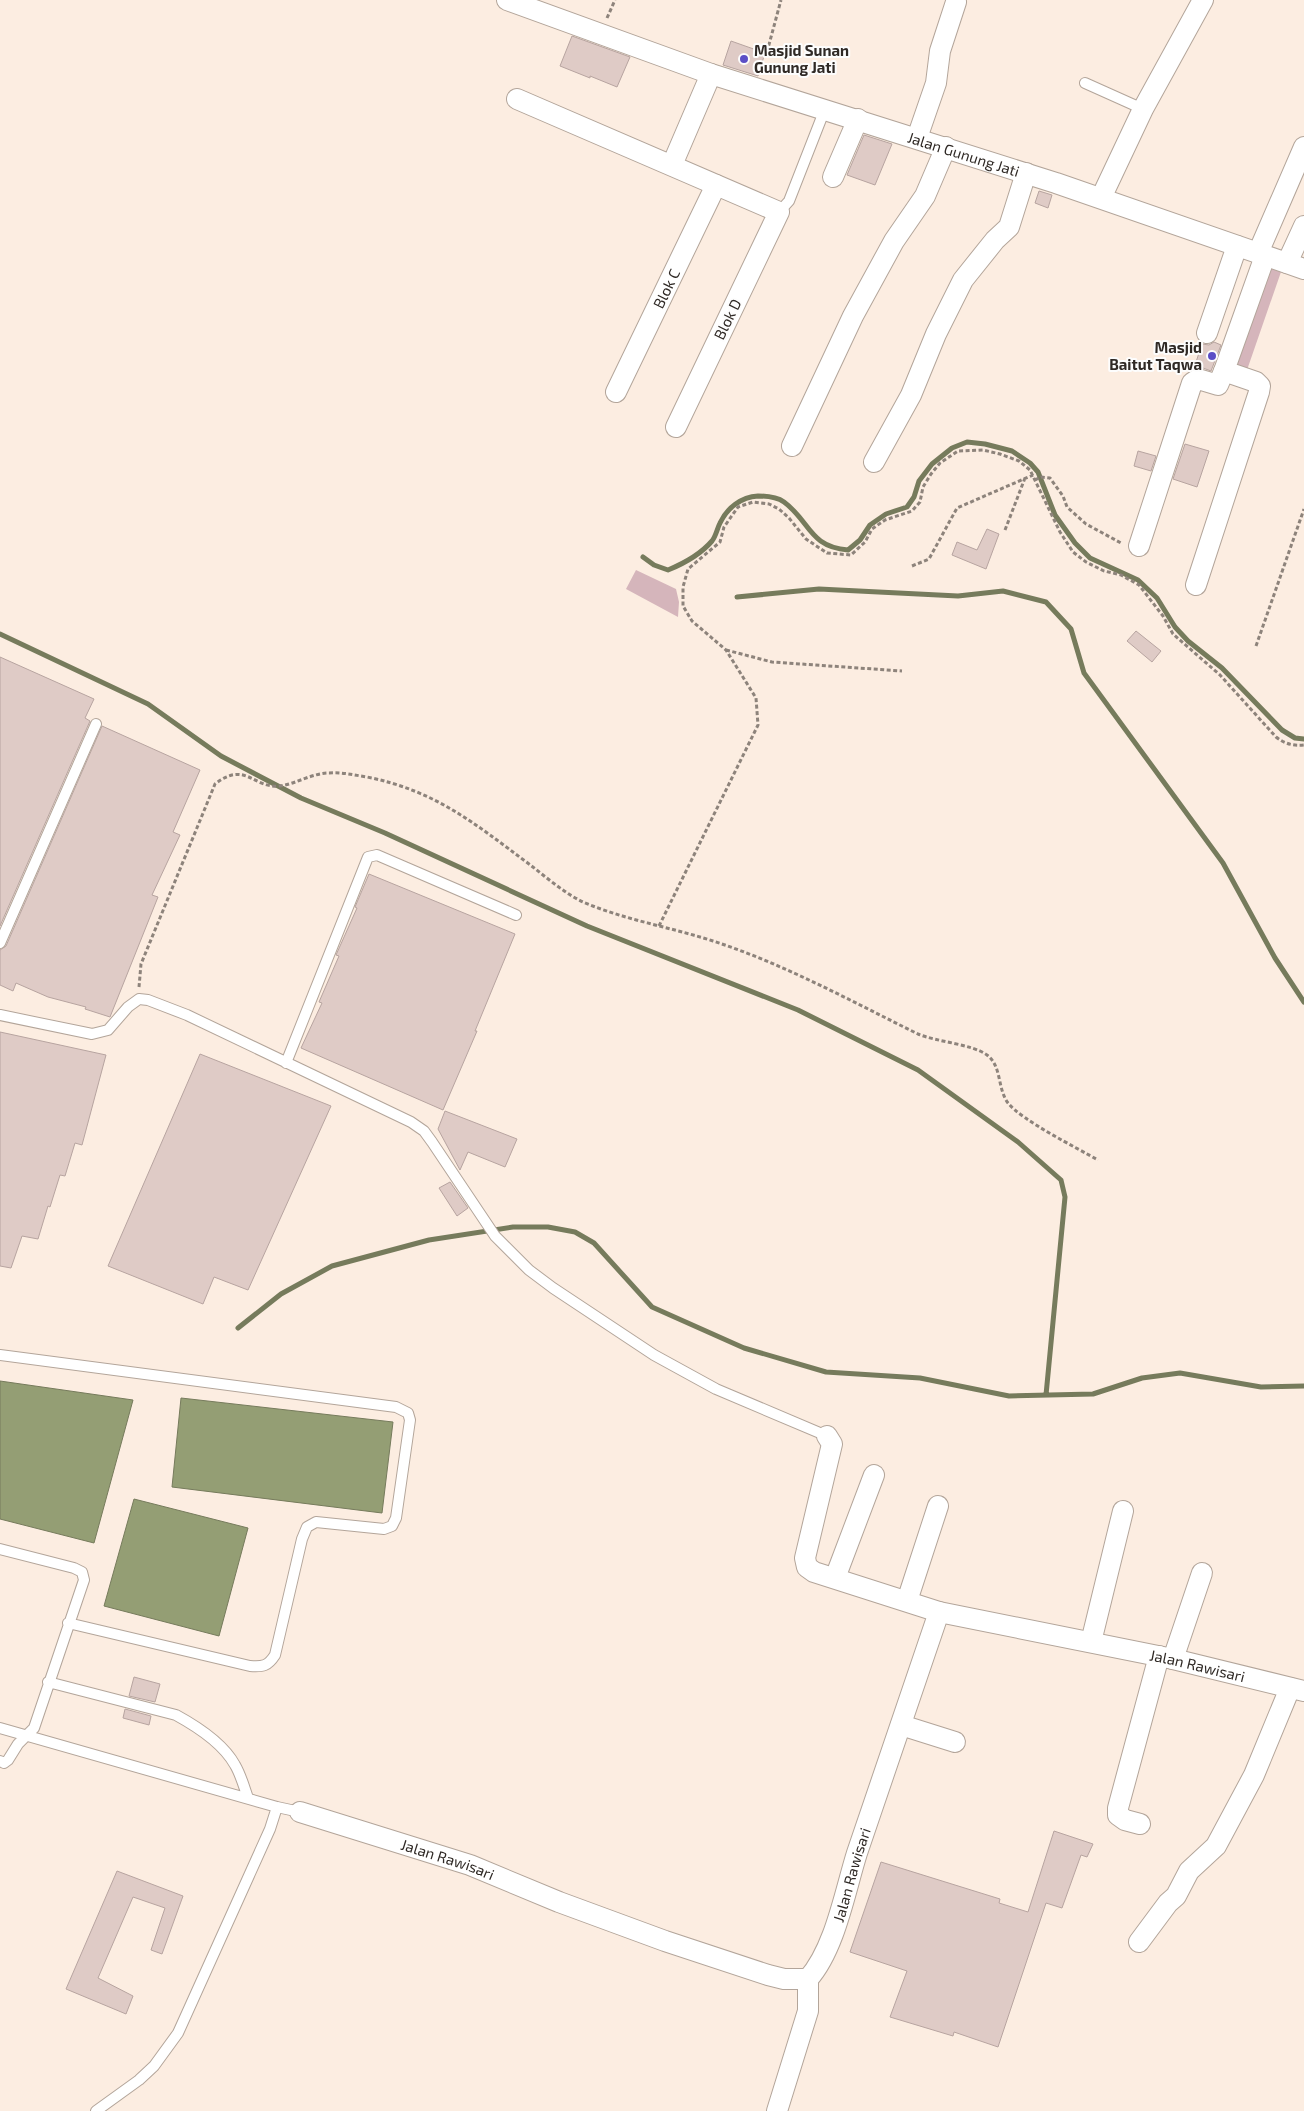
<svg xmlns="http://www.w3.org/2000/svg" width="1304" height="2111" font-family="'Exo 2',sans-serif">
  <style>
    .green { fill: #d5b5bb }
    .water { fill: #949e74; stroke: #767b5c }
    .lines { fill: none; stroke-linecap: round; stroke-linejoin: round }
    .stream { stroke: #767b5c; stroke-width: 5 }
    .building { fill: #dfcbc6; stroke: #b7a4a0 }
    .lane-casing { stroke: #b3a59a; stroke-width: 12 }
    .street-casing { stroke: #b3a59a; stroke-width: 22 }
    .path { stroke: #8d837b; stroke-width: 3; stroke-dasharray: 4 2.5; stroke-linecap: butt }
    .lane { stroke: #fff; stroke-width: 10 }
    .street { stroke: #fff; stroke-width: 20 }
    .poi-dot { fill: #5b4ec6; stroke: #fdfdfd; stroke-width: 2 }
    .labels { text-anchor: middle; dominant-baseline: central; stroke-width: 4; stroke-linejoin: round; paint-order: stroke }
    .poi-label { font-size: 15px; font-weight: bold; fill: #2f2925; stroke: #fdfdfd; text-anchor: start }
    .street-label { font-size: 15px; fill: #2f2925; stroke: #fdfdfd }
  </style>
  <rect width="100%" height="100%" fill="#fcede1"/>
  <path class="green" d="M 1268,264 L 1282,269 L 1247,370 L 1233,365 Z
    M 636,570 L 676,589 L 679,602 L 678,617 L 626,589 Z"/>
  <path class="water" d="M 0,1381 L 133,1400 L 94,1543 L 0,1519 Z
    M 181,1398 L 393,1422 L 382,1513 L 172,1487 Z
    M 134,1499 L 248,1528 L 219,1636 L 104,1606 Z"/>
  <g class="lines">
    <path class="stream" d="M 643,557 L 654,565 L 668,570 C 685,563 700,555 712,541 C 716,536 717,529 720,523 C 727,508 741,497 758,496 C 766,496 777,497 784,502 C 810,521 809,547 848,550 L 860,540 L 870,525 L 886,514 L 907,507 L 914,497 L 919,481 L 932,464 L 952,448 L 967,442 L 985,444 L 1012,451 L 1030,463 L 1038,472 L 1055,515 L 1075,543 L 1090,558 L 1138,580 L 1157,598 L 1175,627 L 1188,641 L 1222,668 L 1282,730 L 1295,738 L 1304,739
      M 737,597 L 819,589 L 958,596 L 1003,591 L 1046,602 L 1071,629 L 1084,673 L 1223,863 L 1275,958 L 1304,1002
      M 0,634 L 148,704 L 221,756 L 301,798 L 385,833 L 587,926 L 798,1010 L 918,1070 L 1018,1142 L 1061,1180 L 1065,1197 L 1046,1395
      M 238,1328 L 281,1294 L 332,1266 L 429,1240 L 513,1227 L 548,1227 L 575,1232 L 594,1243 L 652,1307 L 744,1348 L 826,1372 L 920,1378 L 1009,1396 L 1093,1394 L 1142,1378 L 1180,1373 L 1261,1387 L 1304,1386"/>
  </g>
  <path class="building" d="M 572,36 L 630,57 L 617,87 L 590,76 L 590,78 L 560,66 Z
    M 731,41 L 765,53 L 758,76 L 723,65 Z
    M 864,135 L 892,144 L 875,185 L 847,175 Z
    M 1039,191 L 1052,195 L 1048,208 L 1035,203 Z
    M 1214,342 L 1221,345 L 1211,371 L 1195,365 L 1202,344 L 1209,345 Z
    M 1185,444 L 1209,451 L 1197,487 L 1173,479 Z
    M 1138,451 L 1156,456 L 1151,471 L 1134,466 Z
    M 987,529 L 999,534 L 986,569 L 952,555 L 957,542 L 977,550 Z
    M 1136,631 L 1161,651 L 1152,662 L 1127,641 Z
    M 0,657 L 94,699 L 85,718 L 90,721 L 0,926 Z
    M 102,726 L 200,770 L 173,832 L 180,835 L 152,895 L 158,897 L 110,1017 L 85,1009 L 86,1007 L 48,997 L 16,983 L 13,991 L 0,985 L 0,950 L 6,946 Z
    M 369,874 L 515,934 L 475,1031 L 477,1031 L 443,1110 L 301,1048 L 322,1003 L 319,1002 L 339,956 L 336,955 L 357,908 L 355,907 Z
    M 0,1032 L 106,1055 L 82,1145 L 75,1143 L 65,1176 L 60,1175 L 50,1207 L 48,1206 L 38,1239 L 22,1236 L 11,1268 L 0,1266 Z
    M 200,1054 L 331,1106 L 248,1290 L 214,1277 L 203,1304 L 108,1266 Z
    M 445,1111 L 517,1139 L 505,1167 L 468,1152 L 460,1170 L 438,1129 Z
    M 450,1182 L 468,1208 L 457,1216 L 439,1188 Z
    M 134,1677 L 160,1684 L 155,1702 L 129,1696 Z
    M 125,1709 L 151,1716 L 149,1725 L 123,1718 Z
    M 1054,1831 L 1093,1844 L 1087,1857 L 1081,1855 L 1062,1908 L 1046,1903 L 998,2047 L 954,2032 L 953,2036 L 890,2017 L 907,1971 L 850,1952 L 881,1862 L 1000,1899 L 999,1903 L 1028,1912 Z
    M 117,1871 L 183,1896 L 162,1954 L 151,1950 L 165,1908 L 133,1897 L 98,1978 L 133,1996 L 126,2014 L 66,1989 Z"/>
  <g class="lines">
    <g class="lane-casing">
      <path id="lane" d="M 1085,83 L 1143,109
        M 779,212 L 789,201 L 825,109
        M 0,943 L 96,724
        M 0,1015 L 92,1034 L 108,1030 L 128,1007 L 139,999 L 148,1000 L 187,1015 L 411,1122 L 424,1131 L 432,1142 L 495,1236 L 529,1270 L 553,1288 L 654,1355 L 716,1389 L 827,1436
        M 286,1063 L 368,857 L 377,855 L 516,915
        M 0,1355 L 396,1407 L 408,1413 L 410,1420 L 396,1518 L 392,1526 L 384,1529 L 316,1522 L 307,1527 L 302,1539 L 275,1655 C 268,1666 263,1667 250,1666 L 68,1623
        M 0,1549 L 74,1568 L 82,1572 L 84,1580 L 34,1728 L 18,1744 L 8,1760 L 4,1763 L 0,1761
        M 48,1682 L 176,1715 C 198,1727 223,1743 235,1765 C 241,1775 244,1787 248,1798
        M 0,1728 L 277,1807 L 300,1812
        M 96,2111 L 139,2080 L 154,2066 L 178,2033 L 270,1829 L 277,1807"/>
    </g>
    <g class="street-casing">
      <g id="street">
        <path id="s1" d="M 507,0 L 711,74 L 1056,183 L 1304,269"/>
        <path d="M 517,99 L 779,212 L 676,427"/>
        <path d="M 917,138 L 936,83 L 940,51 L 956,2"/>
        <path d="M 672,165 L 711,74"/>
        <path d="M 833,177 L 858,119"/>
        <path d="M 1101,198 L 1143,109 L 1203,0"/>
        <path d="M 1258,253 L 1304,147"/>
        <path d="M 1287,263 L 1304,226"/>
        <path d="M 1207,333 L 1237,246"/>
        <path id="s2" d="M 616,392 L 716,185"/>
        <path d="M 792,446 L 853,316 L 894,241 L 925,196 L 946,147"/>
        <path d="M 874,462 L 911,395 L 936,334 L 963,280 L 995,240 L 1009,227 L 1026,173"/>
        <path d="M 1139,546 L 1192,383 L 1198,379 L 1218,385 L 1224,371"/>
        <path d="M 1196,585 L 1259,392 L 1260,386 L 1256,382 L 1224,371 L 1265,256"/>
        <path d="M 827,1436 L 832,1444 L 805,1558 L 807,1567 L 814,1572 L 939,1612"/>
        <path d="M 835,1578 L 874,1475"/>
        <path d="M 907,1601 L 938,1506"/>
        <path d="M 1091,1642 L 1123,1511"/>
        <path d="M 1173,1659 L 1202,1573"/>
        <path d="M 901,1725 L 955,1742"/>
        <path id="s3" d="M 300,1812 L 470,1865 L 559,1902 L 665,1941 L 768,1975 L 784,1979 L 808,1979 C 835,1949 845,1891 857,1853 C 884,1772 912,1692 939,1612 L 1173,1659 L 1304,1691"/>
        <path d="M 1140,1824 L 1125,1820 L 1118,1815 L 1118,1808 L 1159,1656"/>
        <path d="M 1139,1942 L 1168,1903 L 1176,1896 L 1189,1871 L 1216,1846 L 1254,1775 L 1290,1688"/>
        <path d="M 777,2111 L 808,2011 L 808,1979"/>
      </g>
    </g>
    <path class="path" d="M 607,18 L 615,0
      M 767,52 L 781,0
      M 1035,480 L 1041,477 L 1050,478 L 1063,496 L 1067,507 L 1086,524 L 1121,543
      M 1005,530 L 1025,478
      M 912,566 L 929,559 L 957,508 L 1033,475
      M 1256,646 L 1304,509
      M 726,650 L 772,662 L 902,671
      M 659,926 L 758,725 L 756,698 L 726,650 L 692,621 L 683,606 L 683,587 L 688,569 L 720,542 L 724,527 L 738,507 L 753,502 L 769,504 L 779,509 L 789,518 L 806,539 L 827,553 L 851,555 L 865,542 L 872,529 L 885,520 L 912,511 L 920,502 L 923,487 L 931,474 L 940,463 L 958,451 L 983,450 L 1000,454 L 1019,461 L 1030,470 L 1060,532 L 1073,552 L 1086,562 L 1104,571 L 1121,575 L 1139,585 L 1163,616 L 1173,634 L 1220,675 L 1276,737 C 1285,744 1293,746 1304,745
      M 139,987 L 141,964 L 215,784 C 246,760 253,789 280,786 C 296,784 312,773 329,773 C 342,772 354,775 367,777 C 436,791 474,823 529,864 C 546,877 564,893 583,902 C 625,920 670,927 713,941 C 784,964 851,1001 918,1034 C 937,1042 972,1044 987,1055 C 1002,1066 997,1088 1008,1103 C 1021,1120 1077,1148 1098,1160"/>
    <use href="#lane" class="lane"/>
    <use href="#street" class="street"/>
  </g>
  <g class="poi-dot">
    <circle cx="744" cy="59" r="5"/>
    <circle cx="1212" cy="356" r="5"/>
  </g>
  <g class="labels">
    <g class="poi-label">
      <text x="754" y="50">Masjid Sunan<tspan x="754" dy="17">Gunung Jati</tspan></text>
      <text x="1202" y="347" text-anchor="end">Masjid<tspan x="1202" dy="17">Baitut Taqwa</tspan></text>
    </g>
    <g class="street-label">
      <text stroke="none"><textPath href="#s1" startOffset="482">Jalan Gunung Jati</textPath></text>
      <text stroke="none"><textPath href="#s2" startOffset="115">Blok C</textPath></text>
      <text transform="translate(727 319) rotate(-64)">Blok D</text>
      <text stroke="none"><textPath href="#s3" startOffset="1191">Jalan Rawisari</textPath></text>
      <text stroke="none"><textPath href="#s3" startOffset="155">Jalan Rawisari</textPath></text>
      <text stroke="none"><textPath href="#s3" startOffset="650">Jalan Rawisari</textPath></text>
    </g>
  </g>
</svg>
